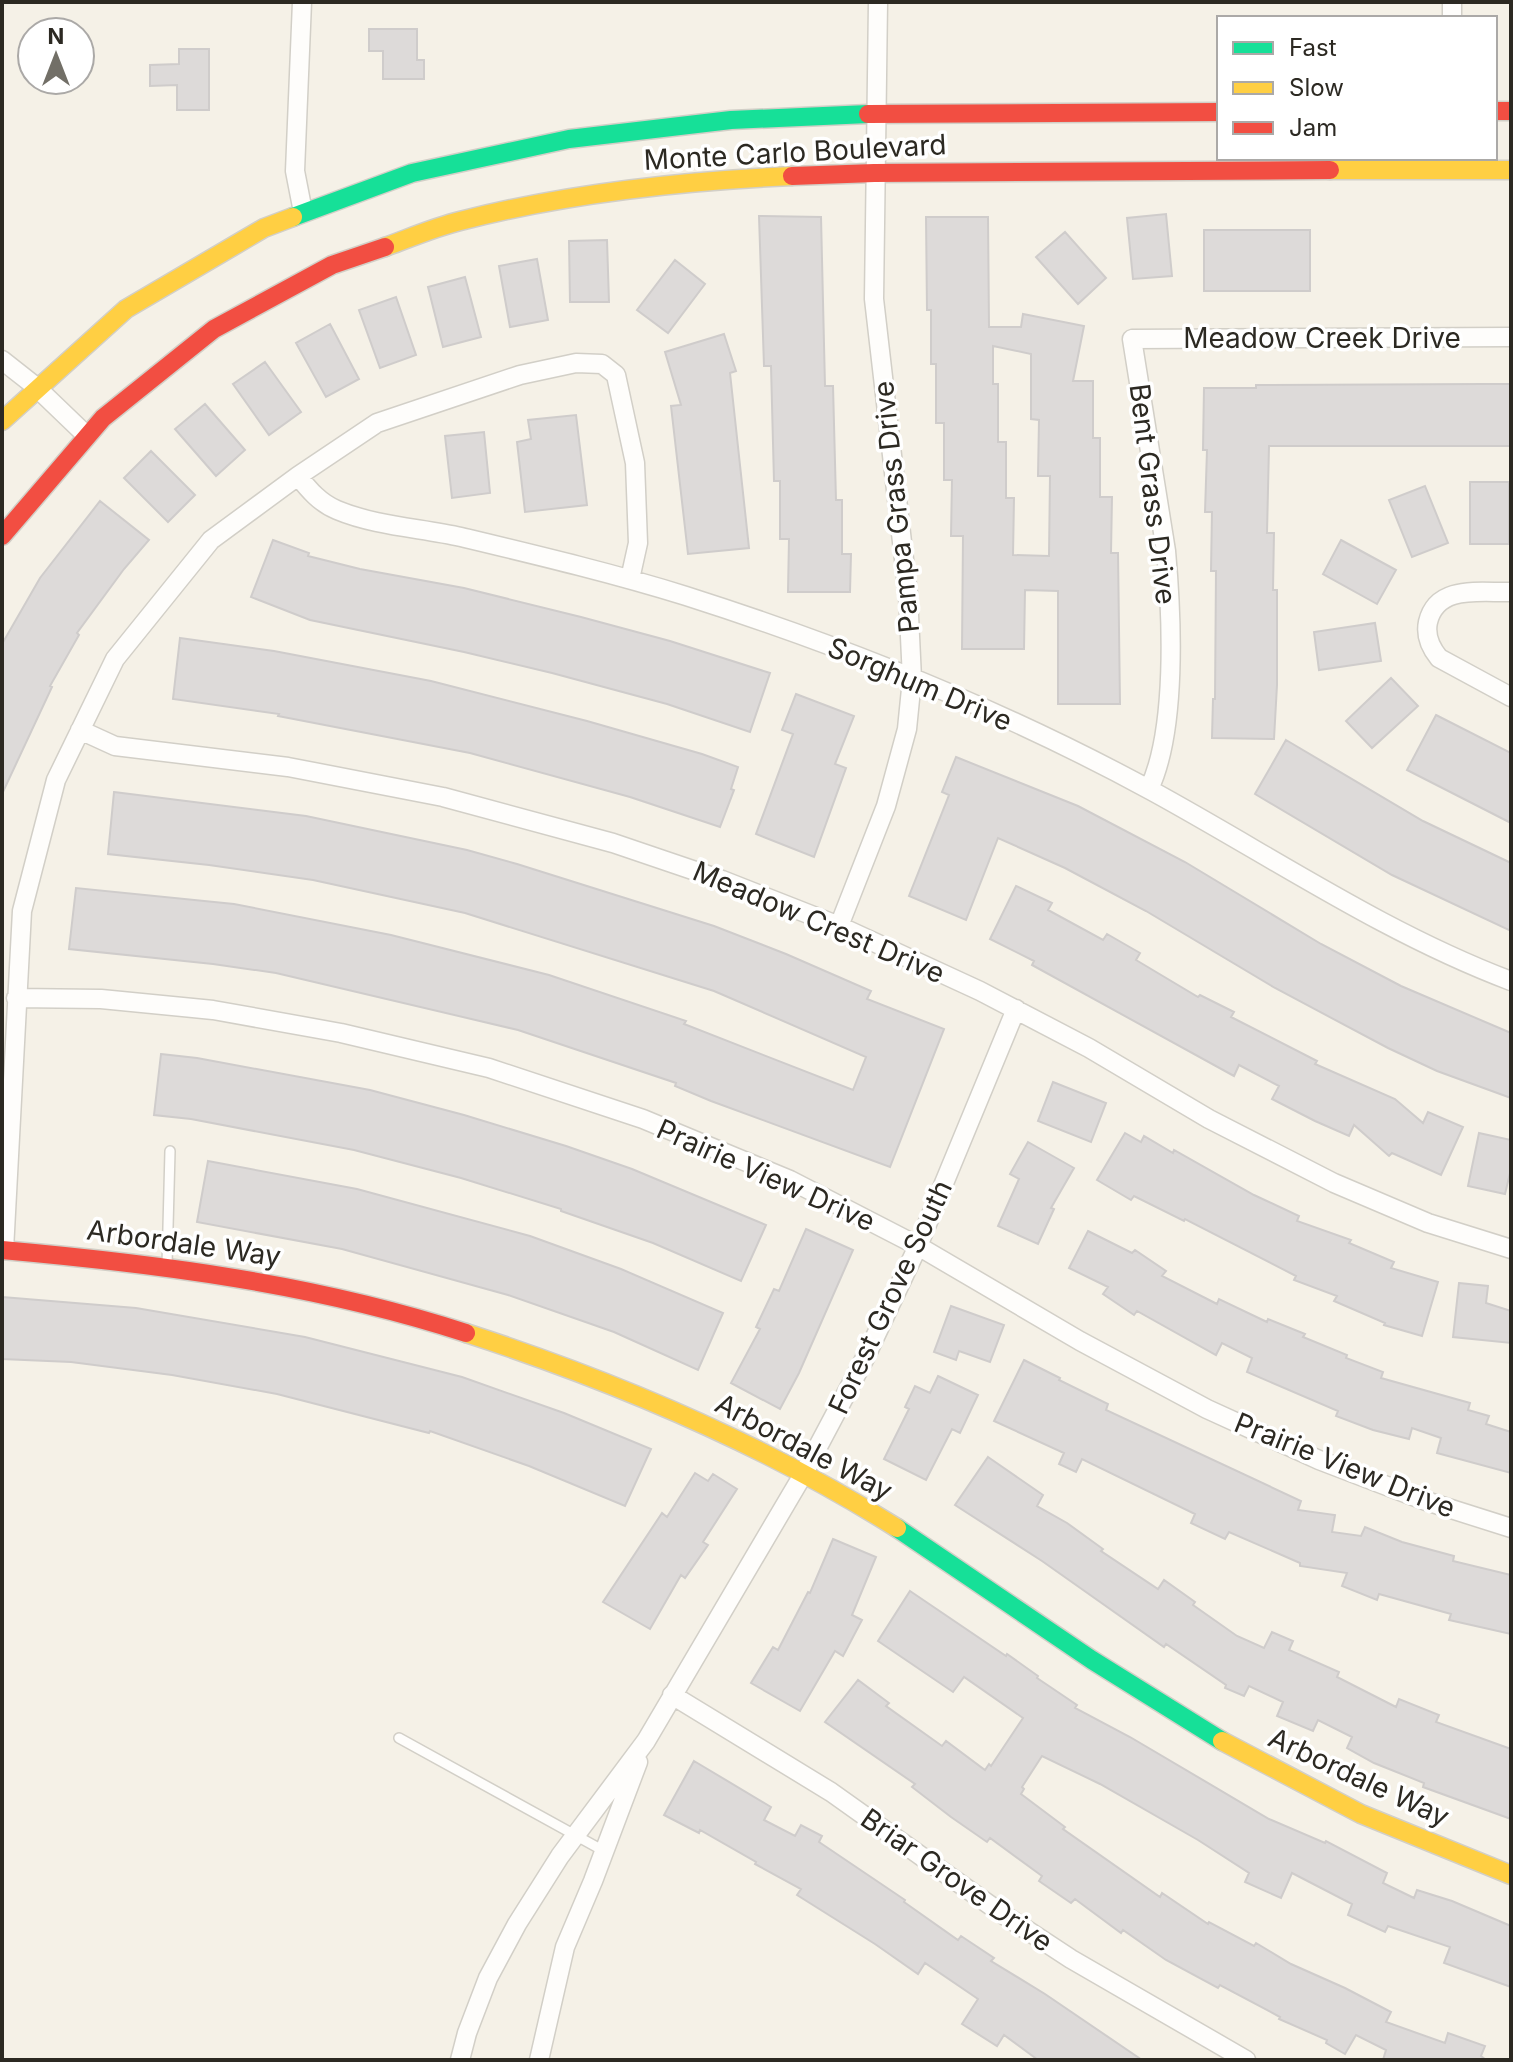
<svg xmlns="http://www.w3.org/2000/svg" width="1513" height="2062" font-family="Inter,sans-serif">
  <style>
    .building { fill: #dddad9; stroke: #cfcccb; stroke-width: 2; fill-rule: evenodd }
    .lines { fill: none; stroke-linecap: round; stroke-linejoin: round }
    .lane-casing { stroke: #d2cfc7; stroke-width: 12 }
    .street-casing { stroke: #d2cfc7; stroke-width: 21 }
    .fast-casing { stroke: #d2cfc7; stroke-width: 21 }
    .slow-casing { stroke: #d2cfc7; stroke-width: 21 }
    .jam-casing { stroke: #d2cfc7; stroke-width: 21 }
    .lane { stroke: #fefdfb; stroke-width: 9 }
    .street { stroke: #fefdfb; stroke-width: 18 }
    .fast { stroke: #16e098; stroke-width: 18 }
    .slow { stroke: #ffcf43; stroke-width: 18 }
    .jam { stroke: #f24e42; stroke-width: 18 }
    .labels { text-anchor: middle; dominant-baseline: central; stroke-width: 7; stroke-linejoin: round; paint-order: stroke }
    .street-label { font-size: 28px; fill: #2c2922; stroke: #fff }
  </style>
  <rect width="100%" height="100%" fill="#f5f1e7"/>
  <path class="building" d="M 369,29 L 417,29 L 417,60 L 424,60 L 424,79 L 383,79 L 383,51 L 369,51 Z
    M 179,49 L 209,49 L 209,110 L 177,110 L 177,85 L 150,86 L 150,65 L 179,64 Z
    M 1166,214 L 1172,276 L 1133,279 L 1127,218 Z
    M 759,216 L 821,217 L 825,386 L 833,386 L 836,500 L 842,500 L 842,554 L 851,554 L 850,592 L 788,592 L 789,539 L 780,539 L 780,481 L 774,481 L 771,366 L 764,366 Z
    M 926,217 L 988,217 L 989,327 L 1021,327 L 1023,314 L 1084,326 L 1073,381 L 1093,381 L 1093,438 L 1100,438 L 1100,497 L 1112,497 L 1111,553 L 1118,553 L 1120,704 L 1058,704 L 1058,591 L 1025,590 L 1024,649 L 962,649 L 963,536 L 951,536 L 952,480 L 944,480 L 944,423 L 936,423 L 936,364 L 931,364 L 931,310 L 927,310 ZM 993,346 L 1031,354 L 1031,419 L 1039,420 L 1038,476 L 1050,476 L 1049,556 L 1013,555 L 1014,498 L 1006,498 L 1006,442 L 998,442 L 998,384 L 993,384 Z
    M 1204,230 L 1310,230 L 1310,291 L 1204,291 Z
    M 1065,232 L 1106,278 L 1078,304 L 1036,257 Z
    M 607,240 L 609,302 L 570,302 L 569,241 Z
    M 537,259 L 548,320 L 510,327 L 499,266 Z
    M 675,260 L 705,284 L 668,333 L 637,310 Z
    M 465,277 L 481,337 L 443,347 L 428,287 Z
    M 396,297 L 416,355 L 380,368 L 359,310 Z
    M 330,324 L 359,379 L 326,397 L 296,343 Z
    M 724,334 L 736,371 L 730,373 L 749,548 L 688,554 L 671,406 L 681,405 L 665,352 Z
    M 265,362 L 301,412 L 269,435 L 233,384 Z
    M 1483,384 L 1511,384 L 1511,446 L 1269,446 L 1267,533 L 1274,533 L 1273,590 L 1277,590 L 1277,685 L 1274,739 L 1212,738 L 1213,699 L 1215,699 L 1216,571 L 1211,571 L 1212,512 L 1205,512 L 1207,450 L 1203,450 L 1204,388 L 1256,388 L 1256,385 Z
    M 205,404 L 245,450 L 216,476 L 175,429 Z
    M 576,415 L 587,505 L 525,512 L 517,442 L 531,439 L 528,420 Z
    M 484,432 L 490,493 L 452,498 L 445,436 Z
    M 151,451 L 195,495 L 168,522 L 124,478 Z
    M 1470,482 L 1509,482 L 1509,544 L 1470,544 Z
    M 1425,486 L 1448,543 L 1412,557 L 1389,500 Z
    M 100,501 L 149,540 L 124,569 L 77,633 L 79,635 L 50,686 L 52,687 L 2,794 L 2,644 L 40,578 Z
    M 273,540 L 309,553 L 308,556 L 360,569 L 464,588 L 581,617 L 670,641 L 770,673 L 750,732 L 667,704 L 552,673 L 464,652 L 310,620 L 251,597 Z
    M 1341,540 L 1396,570 L 1377,604 L 1323,574 Z
    M 1375,623 L 1381,661 L 1319,670 L 1314,632 Z
    M 180,638 L 274,651 L 431,681 L 587,721 L 702,754 L 738,767 L 731,789 L 734,790 L 720,827 L 630,797 L 470,753 L 278,716 L 279,714 L 173,699 Z
    M 1391,678 L 1418,706 L 1372,748 L 1346,721 Z
    M 796,694 L 854,716 L 835,764 L 846,768 L 814,857 L 756,834 L 793,734 L 782,730 Z
    M 1436,715 L 1511,753 L 1511,823 L 1407,770 Z
    M 1286,740 L 1423,821 L 1511,863 L 1511,931 L 1392,875 L 1255,794 Z
    M 956,757 L 1078,806 L 1185,862 L 1321,944 L 1401,986 L 1511,1033 L 1511,1098 L 1437,1071 L 1388,1048 L 1275,988 L 1146,911 L 1065,868 L 998,838 L 966,920 L 909,896 L 949,795 L 942,792 Z
    M 114,792 L 306,816 L 467,850 L 517,864 L 714,926 L 786,954 L 871,991 L 867,999 L 944,1029 L 890,1167 L 711,1101 L 675,1086 L 676,1083 L 518,1030 L 276,973 L 213,964 L 69,949 L 76,888 L 234,904 L 391,935 L 549,975 L 686,1021 L 684,1024 L 853,1090 L 866,1057 L 714,991 L 465,913 L 313,880 L 209,865 L 108,854 Z
    M 1016,886 L 1052,903 L 1048,910 L 1103,940 L 1107,934 L 1140,953 L 1136,960 L 1198,997 L 1200,995 L 1234,1012 L 1231,1017 L 1317,1061 L 1315,1064 L 1395,1099 L 1423,1123 L 1428,1112 L 1463,1127 L 1441,1175 L 1392,1153 L 1389,1156 L 1354,1125 L 1349,1136 L 1315,1121 L 1272,1099 L 1279,1086 L 1239,1065 L 1234,1076 L 1032,965 L 1034,961 L 990,939 Z
    M 161,1054 L 197,1058 L 370,1090 L 464,1115 L 566,1146 L 632,1169 L 766,1225 L 741,1281 L 653,1243 L 561,1211 L 561,1209 L 461,1178 L 354,1150 L 191,1119 L 154,1115 Z
    M 1053,1082 L 1106,1103 L 1091,1142 L 1038,1121 Z
    M 1125,1133 L 1141,1142 L 1144,1136 L 1173,1153 L 1174,1150 L 1254,1195 L 1299,1216 L 1297,1221 L 1351,1240 L 1349,1243 L 1394,1262 L 1391,1268 L 1438,1282 L 1422,1336 L 1384,1325 L 1385,1323 L 1334,1301 L 1337,1296 L 1294,1280 L 1296,1276 L 1185,1219 L 1184,1221 L 1134,1196 L 1131,1200 L 1097,1180 Z
    M 1479,1133 L 1511,1140 L 1511,1169 L 1505,1194 L 1468,1186 Z
    M 1028,1142 L 1074,1168 L 1051,1208 L 1054,1209 L 1038,1244 L 998,1226 L 1019,1179 L 1010,1174 Z
    M 208,1161 L 357,1189 L 530,1236 L 621,1269 L 723,1313 L 698,1370 L 614,1332 L 508,1295 L 342,1249 L 197,1222 Z
    M 806,1229 L 853,1250 L 799,1373 L 780,1409 L 731,1383 L 760,1329 L 756,1327 L 774,1289 L 779,1291 Z
    M 1088,1231 L 1132,1253 L 1135,1250 L 1166,1271 L 1162,1276 L 1217,1304 L 1219,1299 L 1267,1322 L 1268,1319 L 1305,1334 L 1303,1337 L 1347,1355 L 1346,1358 L 1383,1372 L 1381,1378 L 1470,1403 L 1468,1410 L 1489,1416 L 1486,1424 L 1511,1432 L 1511,1473 L 1437,1453 L 1441,1438 L 1412,1428 L 1409,1439 L 1373,1430 L 1336,1416 L 1338,1411 L 1247,1372 L 1252,1358 L 1222,1343 L 1216,1355 L 1137,1311 L 1134,1315 L 1103,1294 L 1108,1287 L 1069,1268 Z
    M 1459,1283 L 1488,1286 L 1486,1303 L 1511,1311 L 1511,1343 L 1453,1337 Z
    M 2,1297 L 136,1308 L 305,1337 L 462,1377 L 564,1413 L 651,1449 L 625,1506 L 529,1466 L 430,1431 L 429,1433 L 277,1394 L 172,1375 L 71,1362 L 2,1359 Z
    M 951,1306 L 1004,1325 L 990,1362 L 959,1351 L 956,1360 L 934,1352 Z
    M 1024,1360 L 1060,1378 L 1059,1380 L 1108,1404 L 1106,1410 L 1301,1501 L 1298,1510 L 1335,1515 L 1332,1532 L 1361,1536 L 1365,1527 L 1402,1542 L 1454,1556 L 1453,1561 L 1511,1575 L 1511,1634 L 1449,1620 L 1451,1614 L 1379,1594 L 1377,1600 L 1342,1586 L 1347,1573 L 1300,1566 L 1300,1563 L 1229,1532 L 1225,1539 L 1191,1523 L 1195,1514 L 1082,1459 L 1076,1472 L 1059,1464 L 1064,1453 L 994,1421 Z
    M 938,1376 L 978,1395 L 960,1433 L 952,1429 L 926,1480 L 884,1459 L 909,1409 L 905,1407 L 915,1386 L 930,1393 Z
    M 988,1457 L 1043,1495 L 1037,1506 L 1067,1523 L 1103,1549 L 1101,1551 L 1158,1589 L 1164,1580 L 1195,1602 L 1193,1605 L 1237,1636 L 1264,1648 L 1272,1632 L 1293,1641 L 1289,1650 L 1339,1672 L 1337,1677 L 1396,1707 L 1399,1699 L 1439,1715 L 1436,1722 L 1511,1749 L 1511,1819 L 1423,1787 L 1424,1783 L 1374,1763 L 1347,1748 L 1352,1737 L 1318,1720 L 1313,1731 L 1277,1716 L 1283,1702 L 1249,1686 L 1244,1696 L 1225,1688 L 1226,1685 L 1166,1644 L 1164,1647 L 1042,1561 L 955,1505 Z
    M 695,1473 L 708,1481 L 713,1474 L 737,1489 L 703,1542 L 708,1545 L 685,1578 L 681,1575 L 650,1629 L 603,1602 L 662,1513 L 667,1517 Z
    M 833,1539 L 876,1557 L 852,1615 L 862,1620 L 843,1656 L 835,1651 L 800,1711 L 751,1683 L 773,1647 L 778,1650 L 808,1592 L 810,1593 Z
    M 910,1591 L 1006,1656 L 1007,1654 L 1038,1676 L 1037,1678 L 1077,1705 L 1075,1708 L 1130,1737 L 1269,1819 L 1325,1843 L 1326,1841 L 1387,1873 L 1383,1883 L 1414,1898 L 1417,1890 L 1452,1901 L 1511,1926 L 1511,1987 L 1444,1963 L 1450,1947 L 1388,1926 L 1385,1932 L 1348,1915 L 1352,1904 L 1292,1873 L 1281,1898 L 1245,1882 L 1249,1873 L 1198,1840 L 1100,1784 L 1042,1756 L 1022,1787 L 1024,1789 L 1021,1794 L 1065,1827 L 1063,1829 L 1160,1897 L 1162,1893 L 1208,1924 L 1209,1922 L 1254,1946 L 1256,1943 L 1291,1964 L 1345,1988 L 1391,2012 L 1386,2022 L 1445,2043 L 1448,2033 L 1485,2046 L 1481,2056 L 1486,2060 L 1383,2060 L 1386,2050 L 1356,2035 L 1345,2054 L 1326,2043 L 1327,2040 L 1279,2019 L 1280,2017 L 1220,1985 L 1218,1988 L 1166,1960 L 1123,1930 L 1121,1933 L 1075,1899 L 1071,1903 L 1039,1881 L 1042,1876 L 990,1838 L 987,1842 L 951,1817 L 912,1787 L 915,1784 L 825,1722 L 858,1680 L 889,1703 L 886,1706 L 942,1746 L 946,1741 L 985,1770 L 989,1764 L 991,1766 L 1023,1718 L 964,1677 L 953,1692 L 878,1641 Z
    M 694,1761 L 771,1807 L 764,1820 L 795,1836 L 801,1825 L 822,1836 L 819,1842 L 905,1900 L 904,1902 L 958,1940 L 961,1936 L 994,1958 L 991,1961 L 1045,1994 L 1142,2060 L 1038,2060 L 1004,2035 L 997,2046 L 962,2024 L 978,1999 L 925,1963 L 918,1974 L 875,1944 L 797,1895 L 801,1889 L 755,1864 L 756,1862 L 700,1830 L 699,1833 L 664,1815 Z"/>
  <g class="lines">
    <g class="lane-casing">
      <path id="lane" d="M 167,1265 L 170,1151
        M 399,1738 L 604,1851"/>
    </g>
    <g class="street-casing">
      <path id="street" d="M 302,2 L 295,171 L 303,212
        M 1452,18 L 1452,2
        M 2,360 L 35,386 L 86,435
        M 298,476 C 309,490 320,503 337,510 C 375,526 421,528 461,537 C 536,555 612,573 686,596 C 846,647 1005,711 1152,791 C 1271,856 1384,933 1511,981
        M 1511,592 C 1481,593 1437,584 1428,622 C 1425,636 1430,647 1439,658 L 1511,697
        M 80,730 L 115,746 L 288,767 L 443,797 L 613,843 L 722,880 L 839,926 L 980,991 L 1089,1048 L 1209,1119 L 1334,1183 L 1428,1223 L 1511,1249
        M 1149,789 C 1177,730 1172,617 1166,551 L 1132,339 L 1511,337
        M 839,926 L 886,806 L 907,729 L 912,679 L 908,594 L 874,299 L 878,2
        M 16,998 L 101,999 L 213,1010 L 341,1033 L 489,1068 L 643,1119 L 790,1180 L 918,1246 L 1080,1341 L 1207,1409 L 1319,1460 L 1426,1501 L 1511,1528
        M 4,1250 L 22,911 L 56,780 L 115,659 L 211,540 L 298,476 L 377,423 L 520,375 L 576,363 L 602,364 L 616,375 L 635,463 L 638,543 L 630,579
        M 672,1695 L 831,1792 L 1001,1913 L 1071,1959 L 1246,2060
        M 460,2060 L 467,2033 L 488,1978 L 517,1924 L 560,1856 L 646,1741 L 804,1473 L 866,1356 L 918,1246 L 1016,1009
        M 539,2060 L 565,1947 L 593,1881 L 638,1762"/>
    </g>
    <g class="fast-casing">
      <path id="fast" d="M 293,217 L 412,173 L 569,139 L 731,120 L 868,114
        M 897,1528 L 1092,1660 L 1222,1741"/>
    </g>
    <g class="slow-casing">
      <path id="slow" d="M 1330,170 L 1511,170
        M 385,247 C 410,238 435,227 460,221 C 568,193 681,181 792,176
        M 2,421 L 126,309 L 264,228 L 293,217
        M 466,1333 C 617,1382 762,1443 897,1528
        M 1222,1741 L 1361,1814 L 1511,1875"/>
    </g>
    <g class="jam-casing">
      <path id="jam" d="M 1495,111 L 1511,111
        M 868,114 L 1219,112
        M 792,176 L 874,173 L 1330,170
        M 2,536 L 103,418 L 214,329 L 332,265 L 385,247
        M 2,1250 C 159,1264 316,1284 466,1333"/>
    </g>
    <use href="#lane" class="lane"/>
    <use href="#street" class="street"/>
    <use href="#fast" class="fast"/>
    <use href="#slow" class="slow"/>
    <use href="#jam" class="jam"/>
  </g>
  <g class="labels">
    <g class="street-label">
      <text transform="translate(795 152) rotate(-3)">Monte Carlo Boulevard</text>
      <text x="1322" y="338">Meadow Creek Drive</text>
      <text transform="translate(1153 494) rotate(83)">Bent Grass Drive</text>
      <text transform="translate(896 507) rotate(-96)">Pampa Grass Drive</text>
      <text transform="translate(920 684) rotate(23)">Sorghum Drive</text>
      <text transform="translate(819 922) rotate(23)">Meadow Crest Drive</text>
      <text transform="translate(766 1175) rotate(24)">Prairie View Drive</text>
      <text transform="translate(184 1243) rotate(8)">Arbordale Way</text>
      <text transform="translate(890 1297) rotate(-65)">Forest Grove South</text>
      <text transform="translate(804 1447) rotate(28)">Arbordale Way</text>
      <text transform="translate(1345 1465) rotate(22)">Prairie View Drive</text>
      <text transform="translate(1359 1777) rotate(25)">Arbordale Way</text>
      <text transform="translate(957 1880) rotate(35)">Briar Grove Drive</text>
    </g>
  </g>
  <rect width="1513" height="2062" fill="none" stroke="#2c2922" stroke-width="8"/>
  <rect x="1217" y="16" width="280" height="144" fill="#ffffff" stroke="#aba9a7" stroke-width="2"/>
  <rect x="1233" y="42" width="40" height="12" fill="#16e098" stroke="#aba9a7" stroke-width="2"/>
  <text x="1289" y="56" font-size="24" fill="#2c2922">Fast</text>
  <rect x="1233" y="82" width="40" height="12" fill="#ffcf43" stroke="#aba9a7" stroke-width="2"/>
  <text x="1289" y="96" font-size="24" fill="#2c2922">Slow</text>
  <rect x="1233" y="122" width="40" height="12" fill="#f24e42" stroke="#aba9a7" stroke-width="2"/>
  <text x="1289" y="136" font-size="24" fill="#2c2922">Jam</text>
  <g transform="translate(56 56)"><circle r="38" fill="#ffffff" stroke="#aba9a7" stroke-width="2"/>
  <path d="M0-6L14 30L0 20L-14 30Z" fill="#726f67"/>
  <text y="-12" font-size="22" font-weight="bold" text-anchor="middle" fill="#2c2922">N</text>
  </g>
</svg>
